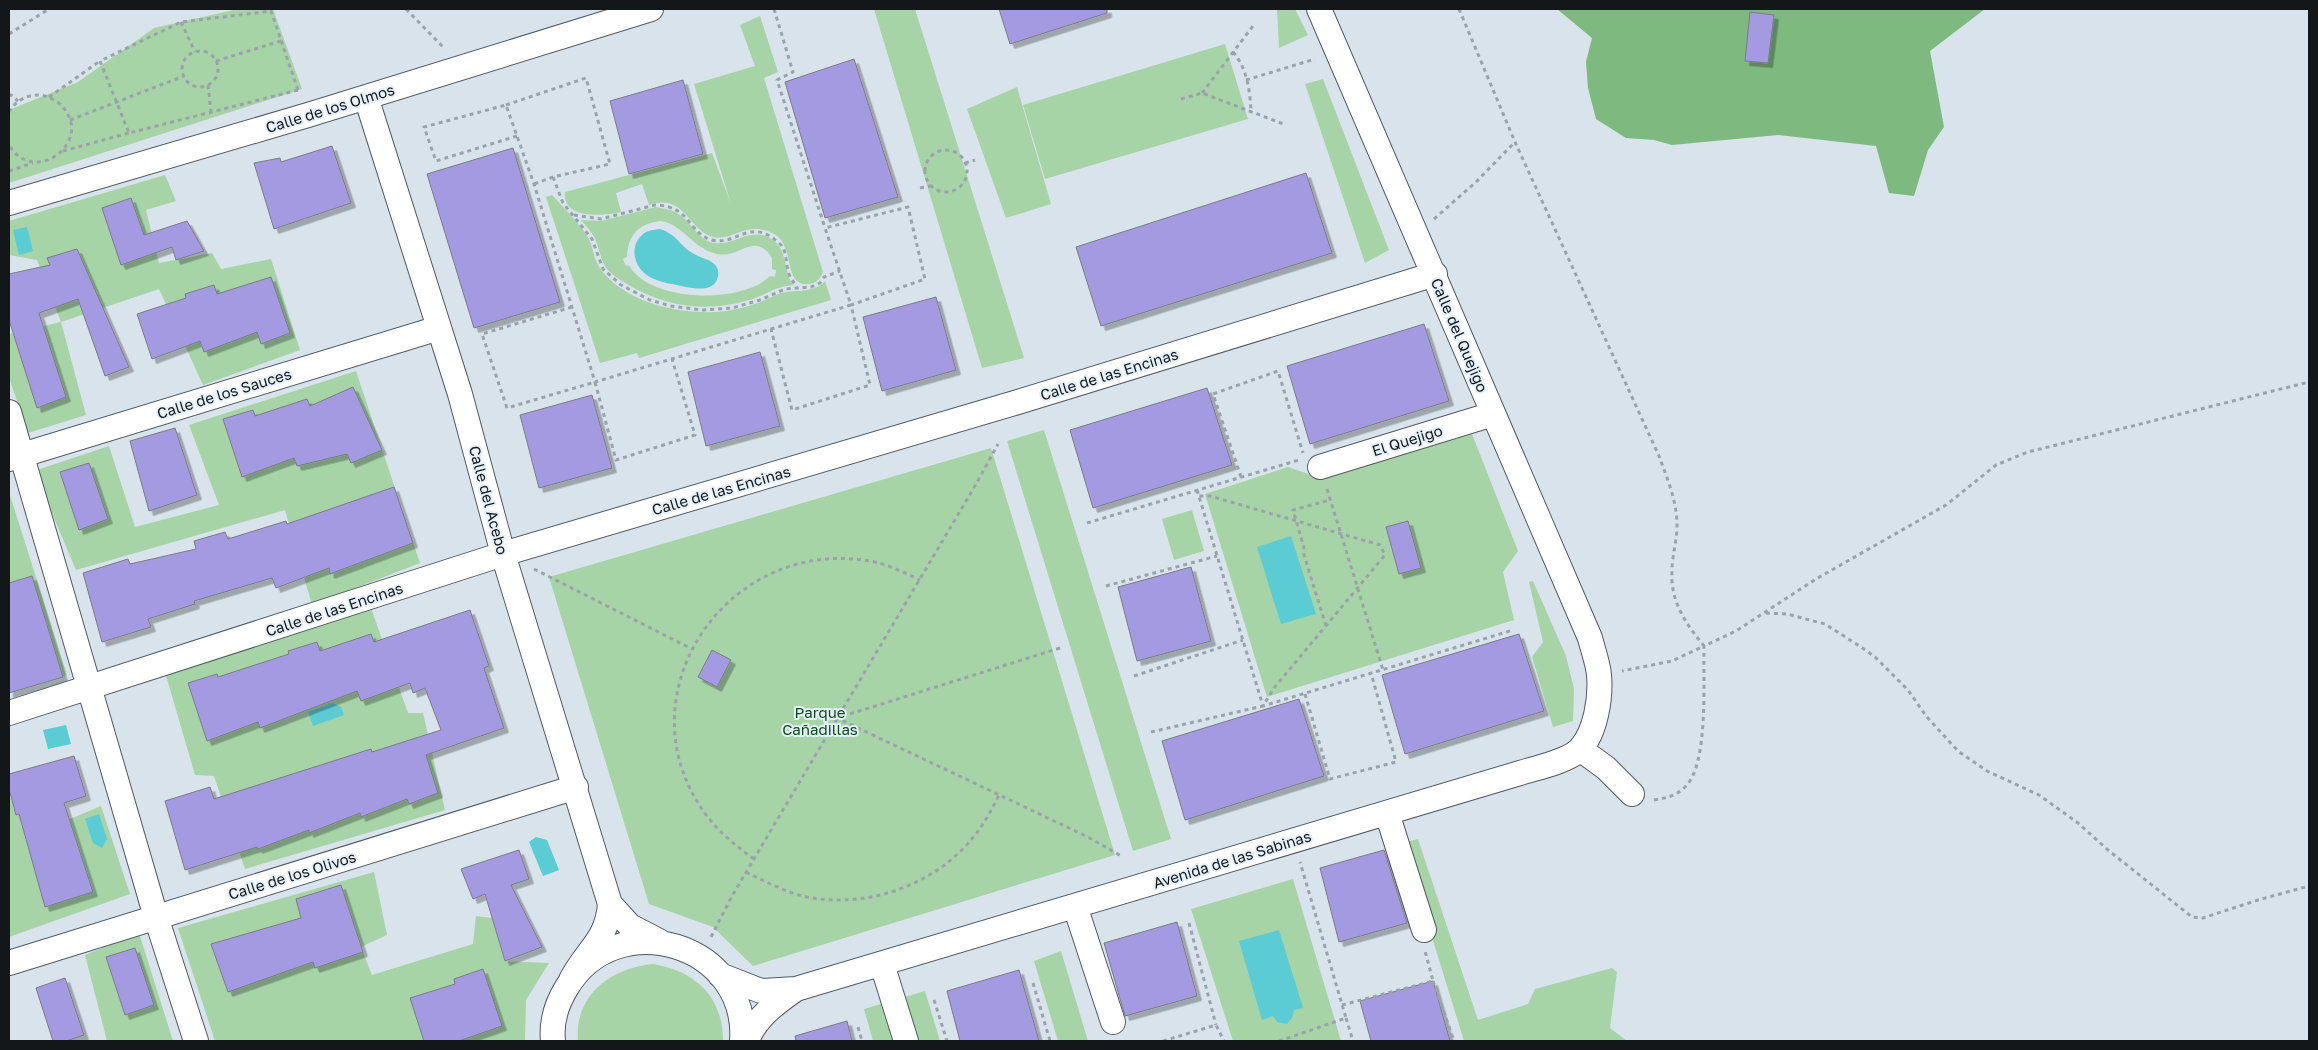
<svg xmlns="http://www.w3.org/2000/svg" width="2318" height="1050" font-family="'Golos Text',sans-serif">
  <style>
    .green { fill: #a6d4a7; fill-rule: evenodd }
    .forest { fill: #7eba80 }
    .water { fill: #5bcbd4 }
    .building { fill: #a49ae1; stroke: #7b7a85; filter: url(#shadow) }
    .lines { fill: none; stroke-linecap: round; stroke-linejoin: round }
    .minor-casing { stroke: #515a62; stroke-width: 26 }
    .path { stroke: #9ba3aa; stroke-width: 3; stroke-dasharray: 4 4; stroke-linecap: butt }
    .minor { stroke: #fff; stroke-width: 24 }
    .labels { text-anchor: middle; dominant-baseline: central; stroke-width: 4; stroke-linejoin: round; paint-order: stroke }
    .street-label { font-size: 15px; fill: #13171a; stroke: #e5f0f9 }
    .park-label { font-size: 15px; fill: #0b4c16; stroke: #e5f0f9 }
  </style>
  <defs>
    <filter id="shadow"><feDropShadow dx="4.5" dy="4.5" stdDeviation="0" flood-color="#0004"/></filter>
  </defs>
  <rect width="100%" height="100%" fill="#d8e3eb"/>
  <path class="green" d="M 238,9 L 273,9 L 302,89 L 9,183 L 9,110 L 78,82 L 154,28 Z
    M 874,9 L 915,9 L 1024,358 L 982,368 Z
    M 1277,9 L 1295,9 L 1308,35 L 1279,48 Z
    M 760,16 L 778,72 L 764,78 L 823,272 C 820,279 817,283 809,284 C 783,287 795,248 776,235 C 747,218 734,242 713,237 C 687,230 686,193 649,205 L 642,184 L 616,193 L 621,212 C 604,216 562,220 565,192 L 712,153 L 731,204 L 694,84 L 755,66 L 740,25 Z
    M 1225,44 L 1248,119 L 1045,179 L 1023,105 Z
    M 1323,79 L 1389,250 L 1365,263 L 1305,84 Z
    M 1017,87 L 1051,204 L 1006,218 L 967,109 Z
    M 165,175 L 176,201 L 146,210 L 159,263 L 212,253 L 221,269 L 271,259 L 300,350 L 203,385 L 159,289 L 61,322 L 86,415 L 28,433 L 9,378 L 9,334 L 61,322 L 37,260 L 9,255 L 9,221 Z
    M 552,195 C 564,208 581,225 589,239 C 593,248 594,260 600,268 C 625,305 691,318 732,310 C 748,307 762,302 776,295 C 791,288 813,295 825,281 L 831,300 L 639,358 L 637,353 L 600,363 L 546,197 Z
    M 656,207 C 664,209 671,209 678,214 C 692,221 697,240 714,243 C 735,246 752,225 773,240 C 788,251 783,270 793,285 C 776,286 762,297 746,301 C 708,312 667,307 632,287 C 624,282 614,277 607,269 C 601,262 600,251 596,241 C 593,233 586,226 581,220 L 601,221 ZM 661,221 C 684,225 693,249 717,254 C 740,259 754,230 772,258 L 772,269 L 776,270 L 775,277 L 770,276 C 742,305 648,302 629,265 L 626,266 L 623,259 L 627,257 C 628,235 639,223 661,221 Z
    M 356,371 L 420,563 L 312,605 L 285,510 L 76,570 L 34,471 L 109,446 L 135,527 L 219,505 L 189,425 Z
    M 1044,430 L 1171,839 L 1133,851 L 1007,441 Z
    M 1472,434 L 1518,551 L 1503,572 L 1514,620 L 1267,697 L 1205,494 L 1288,467 L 1320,478 Z
    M 991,448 L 1115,855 L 753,966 L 713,927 L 649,904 L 549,577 Z
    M 9,492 L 67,675 L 9,692 Z
    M 1192,510 L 1204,551 L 1174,560 L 1162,519 Z
    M 1533,581 L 1566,656 L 1574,689 L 1573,721 L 1553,727 L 1532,657 L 1543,642 L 1529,582 Z
    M 371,608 L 408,713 L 423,713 L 445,810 L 245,869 L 214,776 L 195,775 L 165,672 Z
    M 9,793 L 16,815 L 34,810 L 63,822 L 101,806 L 130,894 L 9,937 Z
    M 1418,839 L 1478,1020 L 1528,1004 L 1535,989 L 1612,968 L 1617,972 L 1610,1028 L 1627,1041 L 1464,1041 L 1403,843 Z
    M 374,872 L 387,935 L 361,947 L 372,975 L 473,944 L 476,916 L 492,918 L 505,961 L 549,963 L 526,1000 L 525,1041 L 215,1041 L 178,928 Z
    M 1293,879 L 1341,1041 L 1233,1041 L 1191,909 Z
    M 139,933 L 173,1041 L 107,1041 L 85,955 Z
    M 1061,951 L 1088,1041 L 1058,1041 L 1034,961 Z
    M 653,964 C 695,971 723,996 723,1041 L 578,1041 C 574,995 611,968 653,964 Z
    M 925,991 L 940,1041 L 873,1041 L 864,1009 Z"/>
  <path class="forest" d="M 1557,9 L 1985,9 L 1930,51 L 1944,127 L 1928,150 L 1914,196 L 1889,193 L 1876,146 L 1778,135 L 1672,145 L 1654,140 L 1626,138 L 1596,119 L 1588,88 L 1586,62 L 1592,38 Z"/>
  <path class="water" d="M 27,227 L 33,251 L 19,255 L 13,230 Z
    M 660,229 C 677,234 681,248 696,255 C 703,259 711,259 716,266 C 718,269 719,273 718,276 C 715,292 698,289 686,287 C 674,284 661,283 650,277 C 635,269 628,248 642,235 C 647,230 654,230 660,229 Z
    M 1291,536 L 1316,614 L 1281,624 L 1257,547 Z
    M 333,703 L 341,707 L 344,715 L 313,726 L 308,712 Z
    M 66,725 L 71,744 L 48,749 L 43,730 Z
    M 99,814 L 107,839 L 102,848 L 93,843 L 85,819 Z
    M 536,837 L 547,840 L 559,870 L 543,876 L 529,842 Z
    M 1279,930 L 1303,1008 L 1294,1010 L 1292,1018 L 1287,1024 L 1277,1022 L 1273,1016 L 1262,1020 L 1239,941 Z"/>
  <path class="building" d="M 999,9 L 1107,9 L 1107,13 L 1010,44 Z
    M 1750,12 L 1774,15 L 1768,63 L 1745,61 Z
    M 854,59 L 898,197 L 825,218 L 785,82 Z
    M 683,80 L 703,154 L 629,174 L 610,101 Z
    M 332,146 L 351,203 L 274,229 L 254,163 L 280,158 L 281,162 Z
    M 513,148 L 560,302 L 474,328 L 427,174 Z
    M 1306,173 L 1332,253 L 1101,326 L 1076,247 Z
    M 131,198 L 144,235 L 187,221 L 204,251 L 176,260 L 172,247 L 121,265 L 102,208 Z
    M 77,249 L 129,367 L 105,376 L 78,299 L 39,313 L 66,397 L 37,408 L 9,320 L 9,274 L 50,265 L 47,258 Z
    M 271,277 L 290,333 L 261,344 L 257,332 L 204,352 L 200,341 L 152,359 L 137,314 L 186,298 L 185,294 L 214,285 L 217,294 Z
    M 936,297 L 956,370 L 882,391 L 863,317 Z
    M 1424,324 L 1449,401 L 1310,444 L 1287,366 Z
    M 760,352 L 780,426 L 706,446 L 688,372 Z
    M 353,387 L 382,450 L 351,463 L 347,454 L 297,466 L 294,458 L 242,477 L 223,419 L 253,410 L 255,416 L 307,399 L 310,406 Z
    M 1207,388 L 1232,465 L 1093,508 L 1070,430 Z
    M 592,395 L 612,468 L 539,488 L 520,415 Z
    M 175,428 L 197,495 L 149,511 L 130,441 Z
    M 89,463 L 108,519 L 79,530 L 60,472 Z
    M 394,487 L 413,543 L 330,574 L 329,568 L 276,588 L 272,578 L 194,601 L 195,604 L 148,619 L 151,627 L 102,642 L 83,573 L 128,559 L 130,564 L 196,549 L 194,541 L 225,532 L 228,539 L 286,521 L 287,524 Z
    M 1408,521 L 1421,568 L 1399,574 L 1386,527 Z
    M 1191,567 L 1211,641 L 1137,661 L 1118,587 Z
    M 32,576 L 63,677 L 9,693 L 9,583 Z
    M 470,610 L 489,666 L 484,668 L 504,728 L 426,755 L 438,793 L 409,804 L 407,799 L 361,817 L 360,813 L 309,833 L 309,830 L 258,849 L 257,847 L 185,870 L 165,801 L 210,787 L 214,799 L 371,749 L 372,752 L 441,730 L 425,688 L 413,693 L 410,683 L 361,701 L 357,691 L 260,728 L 258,722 L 207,741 L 188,683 L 217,674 L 218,677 L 289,654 L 288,651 L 317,642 L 320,651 L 371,634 L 374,642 Z
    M 1519,634 L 1544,711 L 1405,754 L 1382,675 Z
    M 712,650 L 731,660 L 717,687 L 698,677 Z
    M 1299,699 L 1324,776 L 1185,820 L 1162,741 Z
    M 74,756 L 86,796 L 64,803 L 93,892 L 45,907 L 19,814 L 16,815 L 9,789 L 9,774 Z
    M 519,850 L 529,879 L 511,885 L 542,947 L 505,961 L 485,894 L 473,899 L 461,869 Z
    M 1384,850 L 1407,923 L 1339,942 L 1320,868 Z
    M 341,885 L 363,952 L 315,968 L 313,962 L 228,992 L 211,944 L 301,918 L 296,899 Z
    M 1177,922 L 1197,996 L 1125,1016 L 1104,943 Z
    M 135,948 L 154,1005 L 125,1015 L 106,957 Z
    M 483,969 L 502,1026 L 459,1041 L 424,1041 L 410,998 L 455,984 L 454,979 Z
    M 1019,970 L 1039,1041 L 960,1041 L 947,991 Z
    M 65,978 L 84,1035 L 66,1041 L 53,1041 L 36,988 Z
    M 1433,981 L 1450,1041 L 1371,1041 L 1360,1001 Z
    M 847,1021 L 852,1041 L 796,1041 L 795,1036 Z"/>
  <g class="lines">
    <g class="minor-casing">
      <path id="minor" d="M 366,97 L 460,394 L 503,554 L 610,904 C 607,941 587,949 571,980
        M 9,203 L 308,115 L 651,9
        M 9,412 L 156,917 L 196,1041
        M 9,459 L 439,328
        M 1320,467 L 1493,414
        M 9,713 L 503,554 L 1018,402 L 1435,274
        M 1580,749 L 1606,768 L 1632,794
        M 1387,813 L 1424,930
        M 610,904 L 630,926 L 659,941
        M 1075,906 L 1113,1022
        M 9,963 L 576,787
        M 882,964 L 906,1041
        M 720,975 L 761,991 L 796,989 L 1520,773 C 1536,768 1569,761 1580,749 C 1596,732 1601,697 1599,675 C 1598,663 1593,650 1590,638 L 1319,9
        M 553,1041 C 551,1022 557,1003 567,987 C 617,904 749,944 742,1041
        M 747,1041 C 755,1018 776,1003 796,989"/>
    </g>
    <path class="path" d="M 406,9 L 445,49
      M 774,9 L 793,72 L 777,80 L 825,228
      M 1459,9 L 1515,142 L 1659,456 C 1667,478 1677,501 1677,525 C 1677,541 1672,556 1672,571 C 1670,601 1686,624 1704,646 L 1672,661 L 1622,671
      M 181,22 L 195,52
      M 9,34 L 49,9
      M182 69a18 18 0 1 1 36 0a18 18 0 1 1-36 0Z
      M 1233,52 C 1247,68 1250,91 1251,111
      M 216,61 L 284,40
      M 1246,80 L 1315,59
      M 208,85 L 211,112
      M 298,90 L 129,133 L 100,61 L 181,22 L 271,11 L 299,93
      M 1202,93 L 1253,26
      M 9,96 L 11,95 L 18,101
      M 49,97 L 100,61
      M 1181,99 L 1202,93 L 1286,125
      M 506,105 L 586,78 L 610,164 L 553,177 L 534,184
      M 9,112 C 14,102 26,95 38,95 C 46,95 56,100 62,106 C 95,142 34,187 9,145
      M 70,120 L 184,76
      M 517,136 L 436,161 L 424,127 L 506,105 L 534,184 L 595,382 L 851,305 L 825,228 L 908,207 L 925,279 L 851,305 L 870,385 L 792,410 L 771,329
      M925 171a21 21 0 1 1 42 0a21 21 0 1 1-42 0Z
      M 63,151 L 129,133
      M 965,163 L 975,160
      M 9,171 L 33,163
      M 553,177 L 563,203 L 592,239 L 603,269 L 621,285 L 650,300 L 671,306 L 701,310 L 732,308 L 760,300 L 785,289 L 811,287 L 820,283 L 824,277 L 840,271
      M 920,188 L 931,186
      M 574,215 L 601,219 L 655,205 C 692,206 688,234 712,240 C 737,246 749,217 778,242 C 788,250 785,263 789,274 C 791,279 794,283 797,287
      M 1434,219 L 1476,182 L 1515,142
      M 572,307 L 482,334 L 507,408 L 595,382 L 616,460 L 695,435 L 672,359
      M 1241,477 L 1213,394 L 1278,371 L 1303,453
      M 1327,489 L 1383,670
      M 1197,490 L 1263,706 L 1513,630
      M 1087,523 L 1299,460
      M 534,569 L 692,649
      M 1106,586 L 1217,556
      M 1766,613 L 1787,614 L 1825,624 L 1861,647 L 1875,657 L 1908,690 L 1926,716 L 1958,751 L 1987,771 L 2039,795 L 2078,823 L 2108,850 L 2192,917 L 2203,918 L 2258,900 L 2309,886
      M 1326,626 L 1304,555 L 1304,548 L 1293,510 L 1330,500
      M 1060,648 L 837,718 L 1088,837 L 1123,857
      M 1134,676 L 1243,640
      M 1305,694 L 1330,779 L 1396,762 L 1371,673
      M 1151,732 L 1263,706 L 1274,688 L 1385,555 L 1380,545 L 1210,496 L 1199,496
      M 1654,800 C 1666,798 1676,796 1685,787 C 1709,765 1703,679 1704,646 L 1736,631 L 1816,579 L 1946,505 L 1996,465 L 2028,452 L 2309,382
      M 754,859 C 736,846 720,833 707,816 C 619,700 722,541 863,560 C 883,562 901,571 920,580
      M 746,872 C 762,880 778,888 795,894 C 856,912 930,889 971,840 C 983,826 991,811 999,795
      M 1189,923 L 1216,1025
      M 711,937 L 732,896 L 975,486 L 998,444
      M 1433,981 L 1454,1041
      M 1033,983 L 1050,1041
      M 934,1000 L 947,1041
      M 1342,1005 L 1433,981 L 1425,951
      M 1346,1018 L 1353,1041
      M 858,1027 L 862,1041
      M 1163,1041 L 1216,1025 L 1224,1041
      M 1279,1041 L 1346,1018 L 1300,862"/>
    <use href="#minor" class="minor"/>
  </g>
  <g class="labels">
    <g class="street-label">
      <text transform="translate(330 108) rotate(-17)">Calle de los Olmos</text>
      <text transform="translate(1460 335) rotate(67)">Calle del Quejigo</text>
      <text transform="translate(1109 374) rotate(-17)">Calle de las Encinas</text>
      <text transform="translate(224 393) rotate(-17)">Calle de los Sauces</text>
      <text transform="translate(1407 440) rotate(-17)">El Quejigo</text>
      <text transform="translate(721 490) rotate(-16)">Calle de las Encinas</text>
      <text transform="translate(489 500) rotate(75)">Calle del Acebo</text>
      <text transform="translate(334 609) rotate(-18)">Calle de las Encinas</text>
      <text transform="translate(1232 859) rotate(-17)">Avenida de las Sabinas</text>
      <text transform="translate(292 875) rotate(-17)">Calle de los Olivos</text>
    </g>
    <g class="park-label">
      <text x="820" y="712">Parque<tspan x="820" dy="17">Cañadillas</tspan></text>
    </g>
  </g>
  <rect width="2318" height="1050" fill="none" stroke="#13171a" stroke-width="20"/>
</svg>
